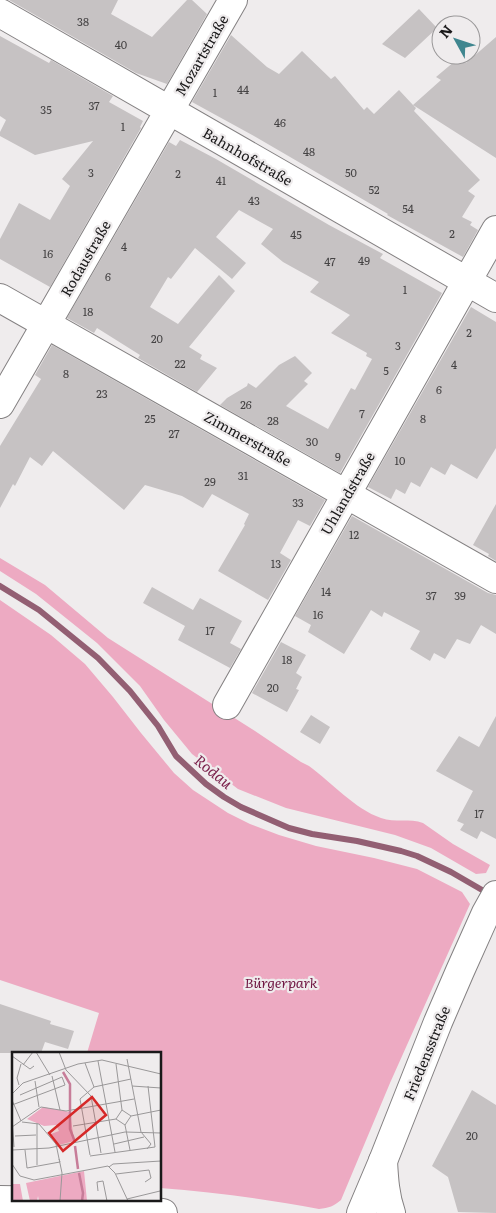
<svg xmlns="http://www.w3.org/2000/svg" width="496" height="1213" font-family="Literata,serif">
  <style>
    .green { fill: #edaac2 }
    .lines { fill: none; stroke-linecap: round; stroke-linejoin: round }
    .stream { stroke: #935f73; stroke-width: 6 }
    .building { fill: #c6c2c3 }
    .minor-casing { stroke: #848182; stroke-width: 30 }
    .major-casing { stroke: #848182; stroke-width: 30 }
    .minor { stroke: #fff; stroke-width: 28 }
    .major { stroke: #fff; stroke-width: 28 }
    .labels { text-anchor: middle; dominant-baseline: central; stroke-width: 4.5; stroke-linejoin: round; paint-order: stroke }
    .number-label { font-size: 11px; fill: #454344 }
    .street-label { font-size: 14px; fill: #1a191a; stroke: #efeced }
    .park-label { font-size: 14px; font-style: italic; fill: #701743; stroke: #efeced }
    .water-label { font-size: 15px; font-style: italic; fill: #7c234d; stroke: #efeced }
    .inset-river { fill: none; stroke: #c77d99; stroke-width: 2.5 }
    .inset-road { fill: none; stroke: #9a9899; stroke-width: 1 }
    .view { fill: #d62828; fill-opacity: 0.15; stroke: #d62828; stroke-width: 2.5 }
    .inset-edge { fill: none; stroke: #1a191a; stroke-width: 2.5 }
  </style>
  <rect width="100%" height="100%" fill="#efeced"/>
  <path class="green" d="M 0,558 L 45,585 L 108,638 L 255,731 L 301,762 L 309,766 C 332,783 355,809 381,818 C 395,823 410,818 423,823 L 453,844 L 490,865 L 486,873 L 476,874 L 431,848 L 395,835 L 286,808 L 238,789 L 192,754 L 164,720 L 140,686 L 97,643 L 36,594 L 0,571 Z
    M 0,600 L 51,635 L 85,664 L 113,697 L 141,733 L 174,773 L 193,790 L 228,813 L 250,824 L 279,835 L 316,846 L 374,858 L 417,869 L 462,892 L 470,904 L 390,1083 L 341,1200 C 334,1206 329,1208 319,1209 C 266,1199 214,1192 160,1188 L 160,1053 L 87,1053 L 99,1013 L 0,980 Z"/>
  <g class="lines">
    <path class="stream" d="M 0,586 L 39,610 L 98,658 L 130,691 L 158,726 L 176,756 L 206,784 L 224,797 L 241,807 L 289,828 L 312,834 L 357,841 L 401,851 L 417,856 L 451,872 L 489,894"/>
  </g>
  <path class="building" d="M 9,0 L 118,0 L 111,14 L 152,37 L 187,0 L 192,0 L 207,14 L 167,84 L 136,73 Z
    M 419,9 L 437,28 L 405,58 L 382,44 Z
    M 231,35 L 267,67 L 279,74 L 302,51 L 331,79 L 335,76 L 364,110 L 367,107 L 374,114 L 399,90 L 413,105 L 441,80 L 436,77 L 461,56 L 466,63 L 496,37 L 496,158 L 413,105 L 416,108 L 414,111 L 480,180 L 468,191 L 475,196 L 462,217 L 472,222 L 470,225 L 478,230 L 463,257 L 387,215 L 388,214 L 254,136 L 192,102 Z
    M 0,36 L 49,63 L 51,60 L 113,96 L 109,102 L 143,121 L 140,127 L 141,128 L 50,287 L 0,259 L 0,239 L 19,203 L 50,220 L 70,186 L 62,179 L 93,141 L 35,155 L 0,136 L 0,132 L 6,120 L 0,116 Z
    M 180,140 L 216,159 L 329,225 L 383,254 L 380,258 L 442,293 L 340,473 L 220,405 L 227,398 L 247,386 L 248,383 L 256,388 L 279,365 L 295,356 L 312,373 L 304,381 L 308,384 L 286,406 L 328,429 L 351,388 L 355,390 L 372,359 L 366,356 L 367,353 L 331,333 L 350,315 L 310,292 L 319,282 L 283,262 L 261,244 L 273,229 L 239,210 L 216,237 L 246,263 L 232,279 L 195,248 L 171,279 L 168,277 L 150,307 L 178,324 L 219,275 L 235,291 L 189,347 L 202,355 L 200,359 L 217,368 L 197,392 L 138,358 L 140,355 L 97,328 L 94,333 L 67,318 L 169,142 L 176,146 Z
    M 471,307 L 496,322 L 496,448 L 477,479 L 451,464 L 445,475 L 431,467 L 420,487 L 411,482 L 405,494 L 396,489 L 391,499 L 368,487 Z
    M 52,345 L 325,500 L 310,526 L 298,520 L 280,553 L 291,560 L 268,600 L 218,571 L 245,525 L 244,524 L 249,514 L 212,494 L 203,508 L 182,496 L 145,485 L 124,510 L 53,451 L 42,466 L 30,457 L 15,486 L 13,484 L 0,508 L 0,446 L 41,379 L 35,375 Z
    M 496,504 L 496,561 L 488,556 L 489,554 L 473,545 Z
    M 352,516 L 488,593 L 496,595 L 496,634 L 481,625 L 470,644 L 457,639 L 445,659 L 434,653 L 430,661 L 410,649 L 420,631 L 384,612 L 382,617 L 371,610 L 344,654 L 308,632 L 311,625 L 295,616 Z
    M 152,587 L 193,610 L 200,598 L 242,621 L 230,643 L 241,649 L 230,668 L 178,640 L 185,626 L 143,603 Z
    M 281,642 L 306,655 L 296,673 L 302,677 L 296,689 L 299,690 L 287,712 L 252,693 Z
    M 311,715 L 330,727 L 320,744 L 300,732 Z
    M 496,716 L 496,839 L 481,831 L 477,839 L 460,830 L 464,824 L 457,821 L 473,791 L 436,771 L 459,736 L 479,747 Z
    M 0,1004 L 51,1021 L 50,1024 L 74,1031 L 68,1049 L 45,1042 L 41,1053 L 0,1053 Z
    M 472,1090 L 496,1105 L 496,1213 L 458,1212 L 448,1177 L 432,1166 Z"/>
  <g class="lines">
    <g class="minor-casing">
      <path id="minor" d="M 0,13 L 496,298
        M 0,298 L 496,579
        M 0,404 L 233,0
        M 227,705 L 496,230
        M 383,1161 C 384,1179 385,1196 391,1213
        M 0,1200 L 66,1201 L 106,1205 L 163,1213"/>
    </g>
    <g class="major-casing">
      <path id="major" d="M 361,1213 L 383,1161 L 438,1022 L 460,971 L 486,913 L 496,895"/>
    </g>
    <use href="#minor" class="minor"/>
    <use href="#major" class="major"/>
  </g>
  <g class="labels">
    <g class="number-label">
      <text x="83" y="21">38</text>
      <text x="121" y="44">40</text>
      <text x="243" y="89">44</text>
      <text x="215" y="92">1</text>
      <text x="94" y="105">37</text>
      <text x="46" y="109">35</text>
      <text x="280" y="122">46</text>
      <text x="123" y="126">1</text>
      <text x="309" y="151">48</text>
      <text x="91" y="172">3</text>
      <text x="351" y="172">50</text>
      <text x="178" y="173">2</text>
      <text x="221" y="180">41</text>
      <text x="374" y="189">52</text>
      <text x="254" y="200">43</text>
      <text x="408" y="208">54</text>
      <text x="452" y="233">2</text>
      <text x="296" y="234">45</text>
      <text x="124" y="246">4</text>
      <text x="48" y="253">16</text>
      <text x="364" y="260">49</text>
      <text x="330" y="261">47</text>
      <text x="108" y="276">6</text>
      <text x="405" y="289">1</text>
      <text x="88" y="311">18</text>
      <text x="469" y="332">2</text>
      <text x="157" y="338">20</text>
      <text x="398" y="345">3</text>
      <text x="180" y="363">22</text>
      <text x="454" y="364">4</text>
      <text x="386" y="370">5</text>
      <text x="66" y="373">8</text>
      <text x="439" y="389">6</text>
      <text x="102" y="393">23</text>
      <text x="246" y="404">26</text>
      <text x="362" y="413">7</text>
      <text x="150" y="418">25</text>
      <text x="423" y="418">8</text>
      <text x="273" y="420">28</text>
      <text x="174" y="433">27</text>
      <text x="312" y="441">30</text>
      <text x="338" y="456">9</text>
      <text x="400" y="460">10</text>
      <text x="243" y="475">31</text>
      <text x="210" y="481">29</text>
      <text x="298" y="502">33</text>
      <text x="354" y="534">12</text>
      <text x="276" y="563">13</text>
      <text x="326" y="591">14</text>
      <text x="431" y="595">37</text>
      <text x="460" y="595">39</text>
      <text x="318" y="614">16</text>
      <text x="210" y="630">17</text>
      <text x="287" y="659">18</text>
      <text x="273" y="687">20</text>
      <text x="479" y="813">17</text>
      <text x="472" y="1135">20</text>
    </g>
    <g class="street-label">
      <text transform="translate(201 55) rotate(-60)">Mozartstraße</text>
      <text transform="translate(248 156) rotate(30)">Bahnhofstraße</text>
      <text transform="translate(85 258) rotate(-60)">Rodaustraße</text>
      <text transform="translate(248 438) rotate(29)">Zimmerstraße</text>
      <text transform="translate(347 493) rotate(-60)">Uhlandstraße</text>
      <text transform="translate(426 1053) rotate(-68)">Friedensstraße</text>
    </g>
    <g class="park-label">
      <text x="281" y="982">Bürgerpark</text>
    </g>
    <g class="water-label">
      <text transform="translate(214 771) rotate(39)">Rodau</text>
    </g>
  </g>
  <g transform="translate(12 1052)">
    <rect width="149" height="149" fill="#efeced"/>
    <path d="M 31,55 L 58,60 L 62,89 L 47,93 L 39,82 L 47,79 L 44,73 L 32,74 L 15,67 ZM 72,119 L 75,149 L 27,149 L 26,144 L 25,149 L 18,149 L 14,131 ZM 0,132 L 8,132 L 11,149 L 0,149 Z" fill="#edaac2"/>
    <path class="inset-river" d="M 51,20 L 58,32 L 58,77 L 63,90M 63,94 L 66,117M 67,121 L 71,141 L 70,149"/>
    <path class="inset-road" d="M 24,0 L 38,23M 47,0 L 54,18 L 79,44 L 89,101M 0,4 L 18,17 L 22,14M 115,7 L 129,80 L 139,92 L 135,97M 86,9 L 103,100M 73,11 L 82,35M 104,12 L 110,58M 11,13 L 21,0M 40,24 L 48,58M 23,29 L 27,55M 7,33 L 5,26 L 9,12M 120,34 L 149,36M 0,42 L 11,31 L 66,12 L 90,8 L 149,22M 0,48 L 9,69M 0,53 L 53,33 L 50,25 L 8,43M 110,58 L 119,64 L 113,73 L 104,67 ZM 119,64 L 149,58M 0,66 L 2,95M 10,70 L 27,72 L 44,92 L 50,121 L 48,149M 113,73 L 118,98M 61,74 L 104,67M 0,75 L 29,55 L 54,59 L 122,47M 3,84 L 24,83M 102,92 L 132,85M 25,97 L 25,71M 25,97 L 25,113M 0,98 L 37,96 L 113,80 L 149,81M 13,98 L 15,116 L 48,110 L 47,107M 78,103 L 68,47 L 82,35 L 119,27M 78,104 L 143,95 L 136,34M 0,112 L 8,124 L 22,128 L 96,114 L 103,121 L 116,149M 97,115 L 101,112 L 149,109M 104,122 L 137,118 L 139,126 L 133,130M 86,139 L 85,130 L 91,129 L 95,149M 115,147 L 148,139"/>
    <path class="view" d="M 80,45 L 94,63 L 51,99 L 37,81 Z"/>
    <rect width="149" height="149" class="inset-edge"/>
  </g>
  <g transform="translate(456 40) rotate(310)"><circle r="24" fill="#efeced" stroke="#9a9899"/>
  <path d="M0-4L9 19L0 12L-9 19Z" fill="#3f868f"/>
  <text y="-8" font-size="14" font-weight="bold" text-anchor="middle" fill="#1a191a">N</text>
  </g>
</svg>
